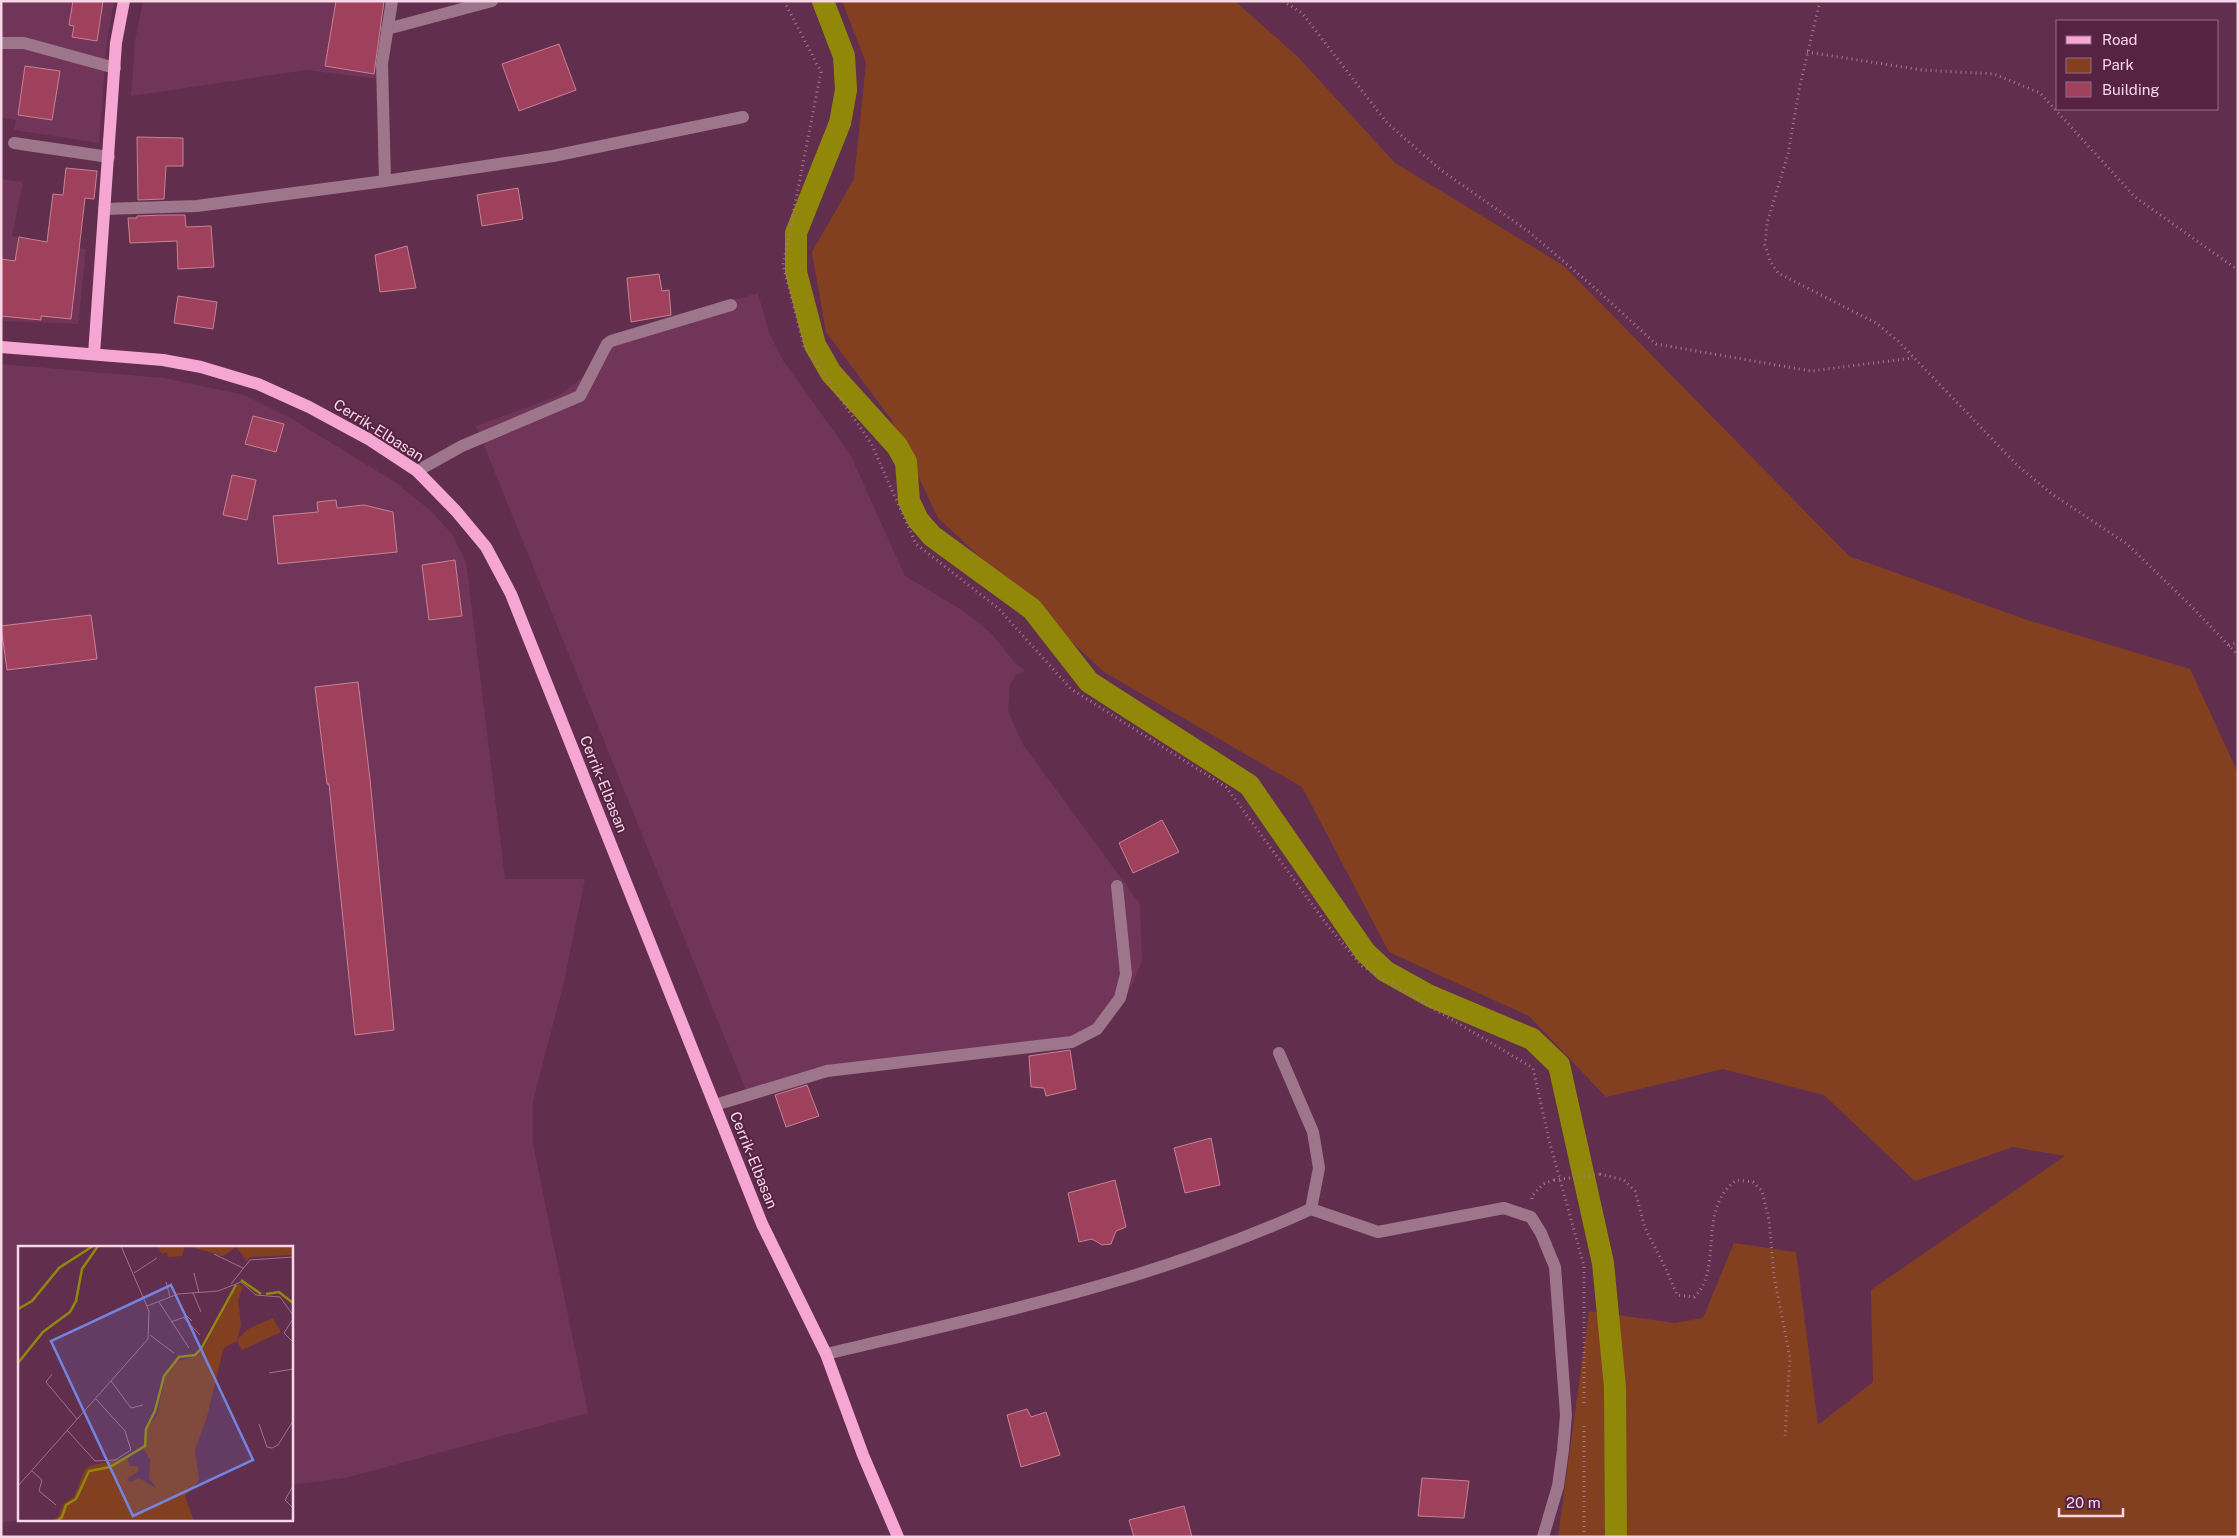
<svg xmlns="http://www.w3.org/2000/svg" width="2239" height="1538" font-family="'Public Sans',sans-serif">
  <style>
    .built { fill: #71355a }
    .green { fill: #834020 }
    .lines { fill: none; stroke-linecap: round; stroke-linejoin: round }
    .canal { stroke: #91880a; stroke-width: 22 }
    .building { fill: #9f415c; stroke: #c78292 }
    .path { stroke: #a47891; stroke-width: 3; stroke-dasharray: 1 4; stroke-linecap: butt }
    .minor { stroke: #9d768b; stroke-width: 12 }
    .major { stroke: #f5a6d3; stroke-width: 12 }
    .path-bridge { stroke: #a47891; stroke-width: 3; stroke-dasharray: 1 4; stroke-linecap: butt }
    .labels { text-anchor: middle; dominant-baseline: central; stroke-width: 4; stroke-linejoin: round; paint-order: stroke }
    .street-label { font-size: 15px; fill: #f7d6e7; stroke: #562343 }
    .inset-river { fill: none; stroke: #91880a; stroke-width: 2.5 }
    .inset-road { fill: none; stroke: #9e718b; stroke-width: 1 }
    .view { fill: #7484de; fill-opacity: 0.15; stroke: #7484de; stroke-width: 2.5 }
    .inset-edge { fill: none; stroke: #f7d6e7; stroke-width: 2.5 }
  </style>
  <rect width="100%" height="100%" fill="#622e4e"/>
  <path class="built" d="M 1,1 L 114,1 L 107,41 L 99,143 L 14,130 L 16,120 L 1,118 Z
    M 143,1 L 390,1 L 378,79 L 306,70 L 131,96 L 135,41 Z
    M 1,179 L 23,182 L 12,236 L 86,249 L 78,324 L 1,321 Z
    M 758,293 L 769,333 L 782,359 L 850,454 L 905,576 L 962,610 L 991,633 L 1015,663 L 1025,671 L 1016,675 L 1010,685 L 1008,711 L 1022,743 L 1140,904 L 1142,961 L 1125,1000 L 1078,1036 L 839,1065 L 748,1095 L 476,426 L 558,396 L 582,378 L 604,340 Z
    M 1,364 L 164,378 L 244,395 L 292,419 L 395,482 L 430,510 L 452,534 L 466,562 L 505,879 L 585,879 L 564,982 L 533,1101 L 533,1144 L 588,1413 L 345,1478 L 291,1485 L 291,1247 L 19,1247 L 19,1519 L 27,1519 L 1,1523 Z"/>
  <path class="green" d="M 842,1 L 1235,1 L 1298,57 L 1395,163 L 1564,266 L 1849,556 L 2027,620 L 2190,669 L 2238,773 L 2238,1537 L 1558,1537 L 1589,1311 L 1675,1323 L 1703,1318 L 1734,1243 L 1796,1252 L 1818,1425 L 1873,1382 L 1871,1290 L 2065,1156 L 2013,1147 L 1915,1181 L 1824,1095 L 1723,1069 L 1606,1097 L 1529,1016 L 1389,952 L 1302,787 L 1104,672 L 938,518 L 891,419 L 826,332 L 812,252 L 854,179 L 866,63 Z"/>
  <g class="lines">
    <path class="canal" d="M 823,1 L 844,56 L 846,90 L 840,123 L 796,233 L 796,272 L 815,345 L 831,373 L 897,446 L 906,462 L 909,501 L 918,520 L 932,536 L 1032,609 L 1089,682 L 1249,785 L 1365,952 L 1385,971 L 1430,996 L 1532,1039 L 1559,1065 L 1603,1263 L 1615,1387 L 1616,1537"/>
  </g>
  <path class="building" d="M 73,1 L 103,1 L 97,41 L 72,37 L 74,26 L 69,25 Z
    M 336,1 L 384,1 L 374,74 L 325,66 Z
    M 559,44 L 576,90 L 519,111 L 502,64 Z
    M 25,66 L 60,71 L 52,120 L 18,115 Z
    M 137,137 L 183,138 L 183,166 L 166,166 L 164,199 L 138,200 Z
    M 66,168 L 97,171 L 94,199 L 85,198 L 71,319 L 41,316 L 41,320 L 1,316 L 1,259 L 15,261 L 19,237 L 47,242 L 53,194 L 63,195 Z
    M 518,188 L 523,219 L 482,226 L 477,195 Z
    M 164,215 L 185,215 L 186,227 L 211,226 L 214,267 L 178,269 L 177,241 L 130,243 L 128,218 L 137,218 L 137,216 Z
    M 407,246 L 416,288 L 380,292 L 375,255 Z
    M 659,274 L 662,291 L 669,290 L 671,315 L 631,322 L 627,278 Z
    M 178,296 L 217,302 L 213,329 L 174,323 Z
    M 253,416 L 284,424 L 276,452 L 245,444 Z
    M 232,475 L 256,480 L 247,520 L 223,515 Z
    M 336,500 L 337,508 L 364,505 L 393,512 L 397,552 L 278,564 L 273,516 L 318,512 L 317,502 Z
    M 455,560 L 462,616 L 429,620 L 422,565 Z
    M 91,615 L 97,659 L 7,670 L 1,626 Z
    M 358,682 L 370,779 L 394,1030 L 355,1035 L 329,784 L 327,784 L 315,687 Z
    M 1162,820 L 1179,852 L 1133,873 L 1119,843 Z
    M 1070,1050 L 1076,1089 L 1046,1096 L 1044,1088 L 1031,1087 L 1029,1056 Z
    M 807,1085 L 819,1116 L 786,1127 L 775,1095 Z
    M 1211,1138 L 1220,1185 L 1185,1193 L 1174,1148 Z
    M 1115,1180 L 1126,1227 L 1116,1231 L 1111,1244 L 1102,1245 L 1092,1239 L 1079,1242 L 1068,1193 Z
    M 1027,1409 L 1031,1417 L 1046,1412 L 1060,1455 L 1021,1467 L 1007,1415 Z
    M 1422,1478 L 1469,1481 L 1464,1518 L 1418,1516 Z
    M 1184,1506 L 1192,1537 L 1134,1537 L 1129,1520 Z"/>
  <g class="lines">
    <path class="path" d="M 784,1 L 821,72 L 783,265 L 804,346 L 871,443 L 916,544 L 998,608 L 1071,689 L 1226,787 L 1328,926 L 1362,966 L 1533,1068 L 1549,1140 L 1584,1266 L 1584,1404
      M 1283,1 L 1302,13 L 1387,123 L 1441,170 L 1529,232 L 1597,290 L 1656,344 L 1811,371 L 1913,358
      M 1820,1 L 1800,85 L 1788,154 L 1767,223 L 1765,245 L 1770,261 L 1778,273 L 1876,323 L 1898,341 L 2018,466 L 2052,494 L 2127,544 L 2187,602 L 2238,655
      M 1807,52 L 1922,70 L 1994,74 L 2040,93 L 2135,197 L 2238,270
      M 2229,646 L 2238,642
      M 1600,1174 L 1624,1180 L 1635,1191 L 1645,1228 L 1666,1269 L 1677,1295 L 1694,1297 C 1724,1271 1696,1207 1737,1180 L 1753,1182 L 1762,1191 L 1769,1220 L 1774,1276 L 1790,1358 L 1785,1436
      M 1532,1199 L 1532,1196 L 1543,1184 L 1554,1180
      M 1584,1537 L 1584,1425"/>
    <path class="minor" d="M 387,29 L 492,1
      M 1,43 L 24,43 L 115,68
      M 14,143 L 109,157
      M 385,181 L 382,64 L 392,1
      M 104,209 L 197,206 L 385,181 L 553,156 L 743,117
      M 417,471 L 462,446 L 580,396 L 607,344 L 611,341 L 731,305
      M 1279,1053 L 1313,1132 L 1319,1168 L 1311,1209
      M 715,1105 L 827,1071 L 1072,1042 L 1097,1029 L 1120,998 L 1126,974 L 1117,886
      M 826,1354 C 990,1315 1157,1280 1311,1209 L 1378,1232 L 1504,1208 L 1531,1217 L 1541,1233 L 1555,1267 L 1566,1415 L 1563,1450 L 1558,1486 L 1543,1537"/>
    <path class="major" d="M 1,347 L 163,360 L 201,367 L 258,384 L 309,407 L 370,440 L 417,471 L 456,511 L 486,547 L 511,594 L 762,1224 L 826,1354 L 863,1455 L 898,1537
      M 94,354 L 116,43 L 124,1"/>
    <path class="path-bridge" d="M 1554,1180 L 1600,1174"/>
  </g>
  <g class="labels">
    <g class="street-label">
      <text transform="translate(379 430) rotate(32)">Cerrik-Elbasan</text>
      <text transform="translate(604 784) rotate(68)">Cerrik-Elbasan</text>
      <text transform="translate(754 1160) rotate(68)">Cerrik-Elbasan</text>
    </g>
  </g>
  <g transform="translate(18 1246)">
    <rect width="275" height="275" fill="#622e4e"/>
    <path d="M 140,0 L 167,0 L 164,10 L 150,11 L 149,6 L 144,8 ZM 170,0 L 275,0 L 275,9 L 232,11 L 229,15 L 218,1 L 205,10 ZM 220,38 L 225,41 L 220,54 L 223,79 L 219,94 L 230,83 L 255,72 L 263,86 L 224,104 L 219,95 L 207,101 L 204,108 L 189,171 L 177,204 L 181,234 L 167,250 L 176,275 L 30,275 L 40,271 L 45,258 L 56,251 L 67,223 L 72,220 L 109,211 L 112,220 L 119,220 L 121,225 L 109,233 L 113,236 L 121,232 L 138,242 L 131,232 L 132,213 L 126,204 L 129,182 L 139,169 L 147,131 L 157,116 L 180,109 L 185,103 Z" fill="#834020"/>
    <path class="inset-river" d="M 223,34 L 243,48M 248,48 L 261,46 L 275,57M 0,63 L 14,55 L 41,22 L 75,0M 0,117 L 25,86 L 52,66 L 58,55 L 64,23 L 80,0M 39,275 L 44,271 L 48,259 L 58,253 L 71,225 L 92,221 L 127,200 L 128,183 L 137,165 L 146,130 L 161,111 L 177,109 L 183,103 L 218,39"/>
    <path class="inset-road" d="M 196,8 L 225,22M 116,27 L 139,12M 176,27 L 181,47M 148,36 L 152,51M 213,38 L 232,14 L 275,11M 175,47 L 183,66M 141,56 L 171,102M 129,60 L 160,48 L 200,45 L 223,36 L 238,49 L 262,51 L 275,69M 165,71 L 182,89M 275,73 L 266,87 L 275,96M 153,76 L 169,70 L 174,75M 132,89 L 156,107M 251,127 L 275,123M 34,128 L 28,136 L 59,173M 93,135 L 113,162 L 125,159M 241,178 L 249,201 L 254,202 L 260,199 L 275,175M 49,184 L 77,215 L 97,214 L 113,204 L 107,185 L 78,153M 14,225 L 24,234 L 21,245 L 38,259M 0,240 L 130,93 L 131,65 L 103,0M 275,240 L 267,254 L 275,262"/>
    <path class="view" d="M 153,39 L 235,214 L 115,270 L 33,95 Z"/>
    <rect width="275" height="275" class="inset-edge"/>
  </g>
  <rect width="2239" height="1538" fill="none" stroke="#f7d6e7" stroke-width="5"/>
  <rect x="2056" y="20" width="162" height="90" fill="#562343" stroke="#966b85"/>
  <rect x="2066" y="36" width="25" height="8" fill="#f5a6d3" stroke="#966b85"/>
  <text x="2102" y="45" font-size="15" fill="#f7d6e7">Road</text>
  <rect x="2066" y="58" width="25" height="15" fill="#834020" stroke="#966b85"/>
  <text x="2102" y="70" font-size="15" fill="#f7d6e7">Park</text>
  <rect x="2066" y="82" width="25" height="15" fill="#9f415c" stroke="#966b85"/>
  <text x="2102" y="95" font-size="15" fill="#f7d6e7">Building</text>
  <path d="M2059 1508v8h64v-8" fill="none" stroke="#f7d6e7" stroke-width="2.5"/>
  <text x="2066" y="1508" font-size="15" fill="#f7d6e7" stroke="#562343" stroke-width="4" paint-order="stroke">20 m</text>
</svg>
